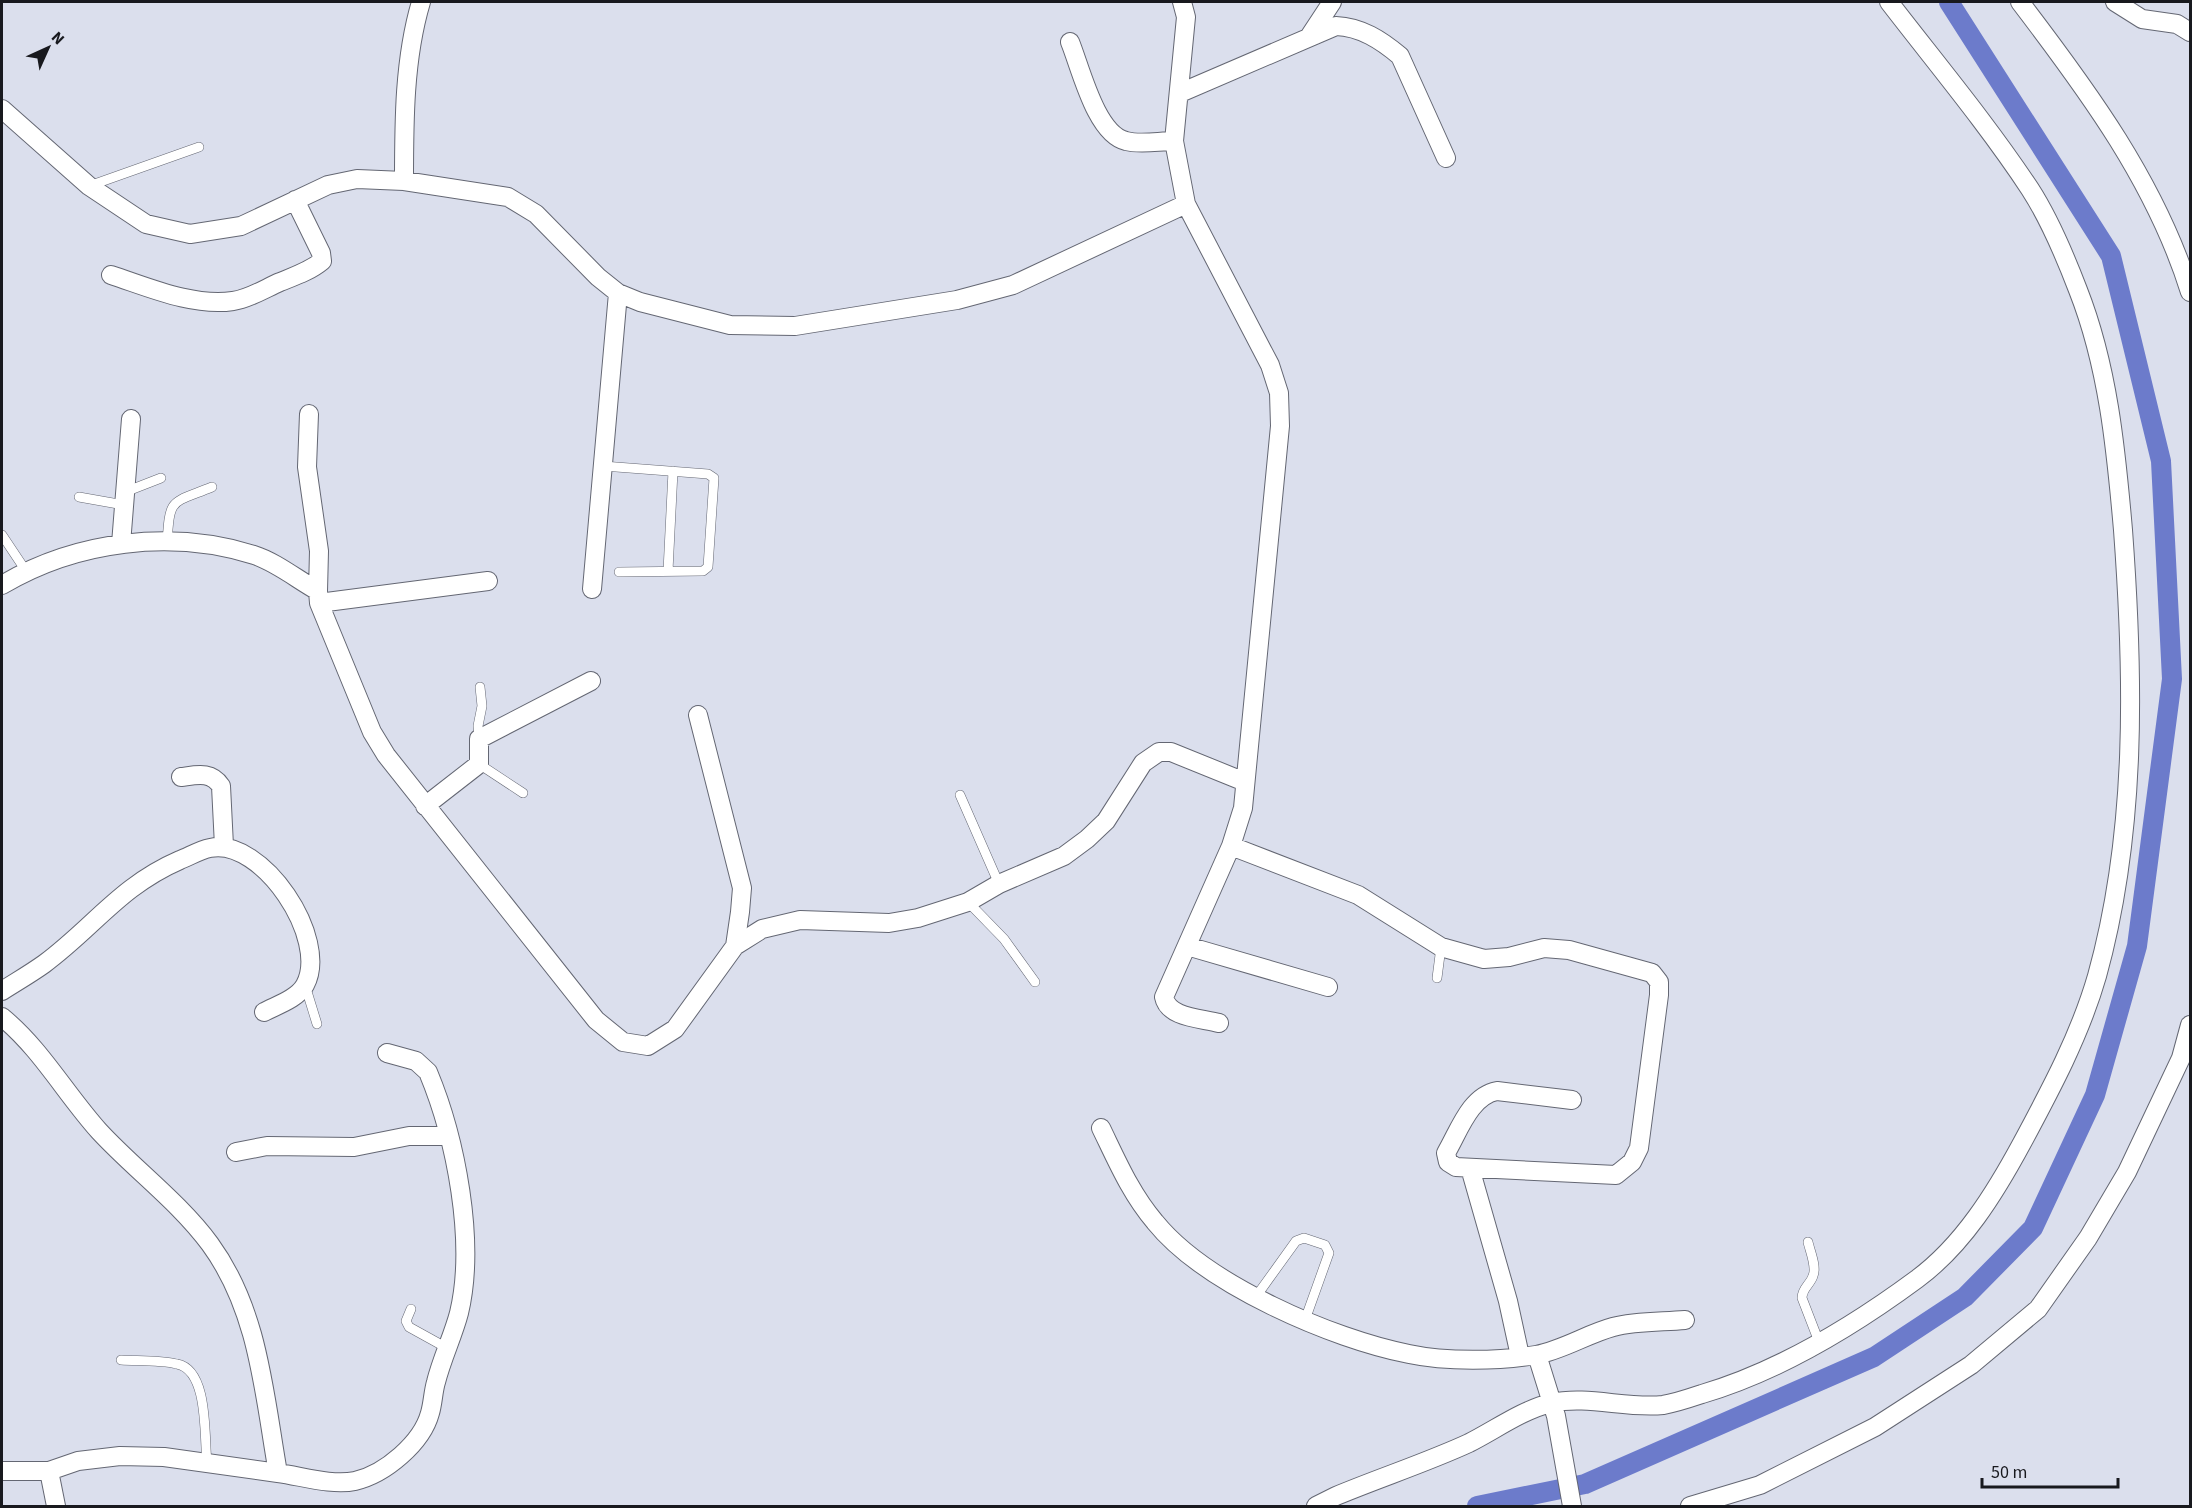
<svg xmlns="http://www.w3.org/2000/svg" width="2192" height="1508" font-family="'Source Sans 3',sans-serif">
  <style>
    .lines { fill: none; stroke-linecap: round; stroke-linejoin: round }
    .canal { stroke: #6c7bcb; stroke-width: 20 }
    .lane-casing { stroke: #646773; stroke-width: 10 }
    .street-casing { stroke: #646773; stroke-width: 20 }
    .lane { stroke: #fff; stroke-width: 9 }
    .street { stroke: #fff; stroke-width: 18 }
  </style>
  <rect width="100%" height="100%" fill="#dbdfed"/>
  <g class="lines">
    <path class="canal" d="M 1477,1506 L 1585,1484 L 1874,1357 L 1965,1297 L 2033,1228 L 2095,1095 L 2137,946 L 2172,679 L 2161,461 L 2111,256 L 1949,2"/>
    <g class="lane-casing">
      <path id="lane" d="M 89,186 L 199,147
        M 603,466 L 708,474 L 714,478 L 708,567 L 703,571 L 619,572
        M 125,492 L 161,478
        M 79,497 L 124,505
        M 2,535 L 26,571
        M 167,543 C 170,497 170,504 212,487
        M 668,571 L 673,471
        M 479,739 L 478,726 L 482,706 L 480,687
        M 479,764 L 523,793
        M 960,795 L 999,884
        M 968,902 L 1004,939 L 1035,982
        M 1437,978 L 1441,947
        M 305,985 L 317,1024
        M 1808,1242 C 1810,1251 1817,1267 1813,1276 C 1810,1285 1802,1288 1802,1298 L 1819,1342
        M 1255,1298 L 1296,1241 L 1304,1238 L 1325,1245 L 1329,1253 L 1305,1320
        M 411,1309 L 406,1321 L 409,1327 L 447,1348
        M 121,1360 C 139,1361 160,1360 177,1364 C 209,1370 204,1437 207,1463"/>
    </g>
    <g class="street-casing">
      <path id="street" d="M 1182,2 L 1186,17 L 1174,141 L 1186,204 L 1270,365 L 1279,393 L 1280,426 L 1243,808 L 1231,846 L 1358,895 L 1441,947 L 1484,959 L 1509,957 L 1544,948 L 1569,950 L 1652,973 L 1659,982 L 1659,995 L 1639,1148 L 1632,1162 L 1616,1175 L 1456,1167 L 1448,1162 L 1446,1153 C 1459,1131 1470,1096 1497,1091 L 1572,1100
        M 2020,2 C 2088,91 2156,183 2190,292
        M 2115,2 L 2142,19 L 2177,24 L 2190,32
        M 1309,37 L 1332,2
        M 1070,42 C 1081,69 1096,134 1126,141 C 1140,145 1159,141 1174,141
        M 1180,93 L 1336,26 C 1361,27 1381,40 1400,56 L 1446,158
        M 2,109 L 89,186 L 146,224 L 190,234 L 241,226 L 328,185 L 357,179 L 404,181 L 508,197 L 536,214 L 598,277 L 618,293 L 640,302 L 730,325 L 795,326 L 957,300 L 1013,285 L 1186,204
        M 404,181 C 404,122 404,59 421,2
        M 111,275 C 148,287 193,307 233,301 C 249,299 266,288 280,282 C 295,276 310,271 322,261 L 321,253 L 295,200
        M 309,414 L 307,467 L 319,551 L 318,591
        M 121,544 L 131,419
        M 2,585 C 76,541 171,529 254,555 C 276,562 298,580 318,591 L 319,603 L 372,732 L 386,755 L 596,1020 L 623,1042 L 648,1046 L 675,1029 L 735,946 L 740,912 L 742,888 L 698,715
        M 592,589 L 618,293
        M 319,603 L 488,581
        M 181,777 C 197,775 211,771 221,786 L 224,846
        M 425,806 L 479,764 L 479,739 L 591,681
        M 735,946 L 762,929 L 800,920 L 889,923 L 918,918 L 968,902 L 999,884 L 1064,856 L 1087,839 L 1106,821 L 1143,763 L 1159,752 L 1171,752 L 1245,782
        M 1187,946 L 1328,987
        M 2,991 C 16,982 30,974 44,964 C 94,927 120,886 180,860 C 190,856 200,850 210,848 C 262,837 330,939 305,985 C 297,999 277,1005 264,1012
        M 2,1017 C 41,1049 65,1093 99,1131 C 134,1169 179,1202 210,1244 C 259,1311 264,1394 278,1473 L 164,1457 L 120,1456 L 78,1461 L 49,1471 L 2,1471
        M 1219,1023 C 1201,1018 1168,1018 1164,997 L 1231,846
        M 1101,1128 C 1117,1161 1131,1194 1155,1222 C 1205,1284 1332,1339 1409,1354 C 1446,1362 1500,1361 1536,1355 C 1563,1350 1587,1334 1613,1327 C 1636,1321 1661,1322 1685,1320
        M 236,1152 L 267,1146 L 354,1147 L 409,1136 L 448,1136
        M 1470,1168 L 1508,1301 L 1520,1356
        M 1537,1355 L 1556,1416 L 1572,1506
        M 49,1471 L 56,1506
        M 278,1473 C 301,1476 332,1486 355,1481 C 385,1474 422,1443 430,1413 C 433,1403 433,1392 436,1382 C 442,1358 453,1336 459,1313 C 476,1242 456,1139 428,1072 L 416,1061 L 387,1053
        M 1316,1506 L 1336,1496 C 1379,1478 1428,1462 1469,1443 C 1495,1430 1522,1410 1551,1403 C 1588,1395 1626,1409 1663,1405 C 1676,1403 1690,1398 1702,1394 C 1780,1371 1852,1327 1917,1279 C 1963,1245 1995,1193 2022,1143 C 2051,1089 2080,1035 2097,976 C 2137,832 2134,678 2123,530 C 2116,449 2108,366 2078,290 C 2065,256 2050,220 2030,189 C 1987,124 1936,63 1889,2
        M 1690,1506 L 1760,1485 L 1875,1427 L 1971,1365 L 2038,1309 L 2088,1238 L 2127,1172 L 2181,1058 L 2190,1025"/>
    </g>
    <use href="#lane" class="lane"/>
    <use href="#street" class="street"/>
  </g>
  <rect width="2192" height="1508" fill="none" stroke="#18191e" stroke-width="6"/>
  <g transform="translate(48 48) rotate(45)" stroke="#dbdfed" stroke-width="4.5" paint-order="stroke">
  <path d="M0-4.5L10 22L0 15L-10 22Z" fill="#18191e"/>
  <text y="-9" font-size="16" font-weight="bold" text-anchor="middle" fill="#18191e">N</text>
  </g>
  <path d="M1982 1478v9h136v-9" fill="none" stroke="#18191e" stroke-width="3"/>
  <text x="1991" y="1478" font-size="18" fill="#18191e" stroke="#dbdfed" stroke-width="4.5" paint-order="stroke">50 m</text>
</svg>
